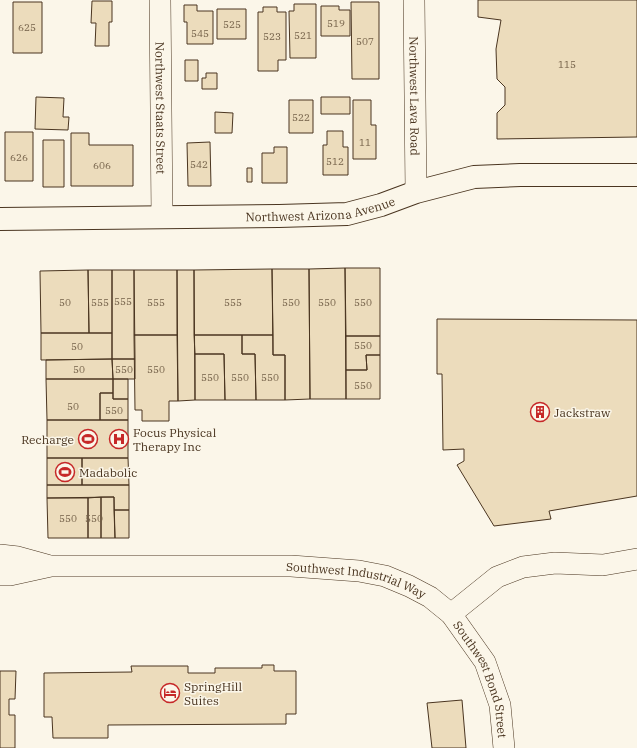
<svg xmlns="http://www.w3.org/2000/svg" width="637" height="748" font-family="'IBM Plex Serif',serif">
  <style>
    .building { fill: #ecdcbc; stroke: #4a3520 }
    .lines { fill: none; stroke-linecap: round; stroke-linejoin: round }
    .minor-casing { stroke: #4a3520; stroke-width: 22 }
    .major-casing { stroke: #4a3520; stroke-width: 24 }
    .minor { stroke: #fbf6e9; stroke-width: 21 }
    .major { stroke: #fbf6e9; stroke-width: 22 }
    .labels { text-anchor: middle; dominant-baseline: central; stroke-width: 3; stroke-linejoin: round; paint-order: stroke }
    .number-label { font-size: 10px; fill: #725f47 }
    .street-label { font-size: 12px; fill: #4a3520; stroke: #fbf6e9 }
    .poi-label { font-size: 12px; fill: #4a3520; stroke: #fbf6e9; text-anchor: start }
  </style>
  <rect width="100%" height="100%" fill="#fbf6e9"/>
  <path class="building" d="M 478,0 L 637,0 L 637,137 L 497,139 L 497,113 L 505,105 L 505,87 L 497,79 L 496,49 L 501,20 L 478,17 Z
    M 92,1 L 112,1 L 112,22 L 109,22 L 109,46 L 95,46 L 96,23 L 91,23 Z
    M 13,2 L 42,2 L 42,53 L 13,53 Z
    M 351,2 L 379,2 L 379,79 L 352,79 Z
    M 294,4 L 316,4 L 316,58 L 290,58 L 289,11 L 294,11 Z
    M 184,5 L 197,5 L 197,11 L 213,11 L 213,44 L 187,44 L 187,22 L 184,22 Z
    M 321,6 L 339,6 L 339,10 L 350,10 L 350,36 L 321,36 Z
    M 263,7 L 277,7 L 277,12 L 286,12 L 286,60 L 278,60 L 278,71 L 258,71 L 258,12 L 263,12 Z
    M 217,9 L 246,9 L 246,39 L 217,39 Z
    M 185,60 L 198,60 L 198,81 L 185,81 Z
    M 206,73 L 217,73 L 217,89 L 202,89 L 202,78 L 206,78 Z
    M 36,97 L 64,98 L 63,117 L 69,117 L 68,130 L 35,129 Z
    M 321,97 L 350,97 L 350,114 L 321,114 Z
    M 289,100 L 313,100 L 313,133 L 289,133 Z
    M 353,100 L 371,100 L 371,125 L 376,125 L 376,159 L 353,159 Z
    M 215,112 L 233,113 L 232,133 L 215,133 Z
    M 327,131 L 343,131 L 343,147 L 348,147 L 348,175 L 323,175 L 323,145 L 327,145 Z
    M 5,132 L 33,132 L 33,181 L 5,181 Z
    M 71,133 L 89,133 L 89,145 L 133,145 L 133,186 L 71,186 Z
    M 43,140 L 64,140 L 64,187 L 43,187 Z
    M 210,142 L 211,186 L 188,186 L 187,143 Z
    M 274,147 L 287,147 L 287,183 L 262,183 L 262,153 L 274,153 Z
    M 247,168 L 252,168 L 252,182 L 247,182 Z
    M 345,268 L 380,268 L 380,336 L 346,336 Z
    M 345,268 L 346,399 L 310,399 L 309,269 Z
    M 272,269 L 273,335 L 194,335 L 194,270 Z
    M 272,269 L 309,269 L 310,399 L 285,400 L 285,355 L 273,355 Z
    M 88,270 L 89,333 L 41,333 L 40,271 Z
    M 88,270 L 112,270 L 112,333 L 89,333 Z
    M 112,270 L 134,270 L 135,359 L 112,359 Z
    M 134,270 L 177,270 L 177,335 L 134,335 Z
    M 177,270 L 194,270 L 195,400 L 178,401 Z
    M 437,319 L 637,320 L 637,496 L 549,511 L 551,519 L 494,526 L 457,465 L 464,461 L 464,449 L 443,450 L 442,374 L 437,374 Z
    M 41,333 L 112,333 L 112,359 L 41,360 Z
    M 134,335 L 177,335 L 178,401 L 169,401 L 169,421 L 142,421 L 142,410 L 135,410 Z
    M 194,335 L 242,335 L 242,354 L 255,354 L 256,400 L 225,400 L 224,354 L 195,354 Z
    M 242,335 L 273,335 L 273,355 L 285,355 L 285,400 L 256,400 L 255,354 L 242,354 Z
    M 346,336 L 380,336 L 380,355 L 366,355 L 367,370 L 346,370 Z
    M 195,354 L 224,354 L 225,400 L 195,400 Z
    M 366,355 L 380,355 L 380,399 L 346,399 L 346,370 L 367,370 Z
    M 112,359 L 113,379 L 46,379 L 46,360 Z
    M 112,359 L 135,359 L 135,379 L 113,379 Z
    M 46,379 L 113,379 L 113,393 L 100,393 L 100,420 L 47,420 Z
    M 113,379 L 128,379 L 128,399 L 113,399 Z
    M 100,393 L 113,393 L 113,399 L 128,399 L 128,420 L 100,420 Z
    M 47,420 L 128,420 L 128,458 L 47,458 Z
    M 47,458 L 82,458 L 82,485 L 47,485 Z
    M 82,458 L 128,458 L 129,485 L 82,485 Z
    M 47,485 L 129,485 L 129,510 L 114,510 L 114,497 L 47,498 Z
    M 101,497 L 101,538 L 88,538 L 88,498 Z
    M 101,497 L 114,497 L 115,538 L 101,538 Z
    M 47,498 L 88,498 L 88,538 L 48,538 Z
    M 114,510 L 129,510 L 129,538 L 115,538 Z
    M 262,665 L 274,665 L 274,671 L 296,671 L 296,714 L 286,714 L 286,724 L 108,725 L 108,738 L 53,738 L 52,717 L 44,717 L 44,673 L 132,672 L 131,666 L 188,666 L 188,673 L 215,673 L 215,668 L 262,668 Z
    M 0,671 L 16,671 L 15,699 L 9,699 L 9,715 L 15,715 L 15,748 L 0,748 Z
    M 462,700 L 466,748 L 432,748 L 427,703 Z"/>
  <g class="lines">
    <g class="minor-casing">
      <g id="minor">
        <path id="s1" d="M 160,0 L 162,217"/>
        <path id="s2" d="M 414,0 L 416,192"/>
        <path d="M 0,555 L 18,557 L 47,565"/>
        <path id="s3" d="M 0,575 L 10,575 L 51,566 L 291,566 L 359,571 L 385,576 L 409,586 L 430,597 L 451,614 L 485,662 L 500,705 L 504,748"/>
        <path d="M 451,614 L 497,577 L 523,567 L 555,563 L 603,565 L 637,559"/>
      </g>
    </g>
    <g class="major-casing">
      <g id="major">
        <path id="s4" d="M 0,219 L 279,216 L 347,214 L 381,205 L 416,192 L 474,177 L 520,175 L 637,175"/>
      </g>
    </g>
    <use href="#minor" class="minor"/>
    <use href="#major" class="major"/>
  </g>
  <defs>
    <g id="building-ring" transform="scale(1)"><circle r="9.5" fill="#fbf6e9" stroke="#c62828" stroke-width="1.5"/><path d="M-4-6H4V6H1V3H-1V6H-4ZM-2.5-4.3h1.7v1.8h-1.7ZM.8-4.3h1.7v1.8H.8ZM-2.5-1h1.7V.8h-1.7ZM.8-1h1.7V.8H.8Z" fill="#c62828"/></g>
    <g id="stadium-ring" transform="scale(1)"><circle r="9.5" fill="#fbf6e9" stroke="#c62828" stroke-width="1.5"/><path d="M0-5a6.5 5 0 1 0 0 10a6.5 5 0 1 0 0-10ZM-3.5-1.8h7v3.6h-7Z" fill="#c62828"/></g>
    <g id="hospital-ring" transform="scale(1)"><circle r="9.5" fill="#fbf6e9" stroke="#c62828" stroke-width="1.5"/><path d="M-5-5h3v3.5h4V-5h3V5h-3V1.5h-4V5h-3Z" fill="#c62828"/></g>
    <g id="hotel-ring" transform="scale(1)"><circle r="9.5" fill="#fbf6e9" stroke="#c62828" stroke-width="1.5"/><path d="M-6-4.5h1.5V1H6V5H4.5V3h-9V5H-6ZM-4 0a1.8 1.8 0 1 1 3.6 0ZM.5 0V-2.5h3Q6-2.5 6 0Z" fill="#c62828"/></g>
  </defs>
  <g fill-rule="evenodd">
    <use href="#building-ring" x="540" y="412"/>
    <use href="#stadium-ring" x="88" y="439"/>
    <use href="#hospital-ring" x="119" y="439"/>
    <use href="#stadium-ring" x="65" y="472"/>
    <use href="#hotel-ring" x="170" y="693"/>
  </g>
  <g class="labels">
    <g class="number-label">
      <text x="336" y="23">519</text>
      <text x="232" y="24">525</text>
      <text x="27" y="27">625</text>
      <text x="200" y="33">545</text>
      <text x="303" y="35">521</text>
      <text x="272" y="36">523</text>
      <text x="365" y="41">507</text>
      <text x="567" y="64">115</text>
      <text x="301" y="117">522</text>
      <text x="365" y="142">11</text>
      <text x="19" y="157">626</text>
      <text x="335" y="161">512</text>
      <text x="199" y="164">542</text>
      <text x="102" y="165">606</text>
      <text x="123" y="301">555</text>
      <text x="65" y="302">50</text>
      <text x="100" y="302">555</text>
      <text x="156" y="302">555</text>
      <text x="233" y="302">555</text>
      <text x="291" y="302">550</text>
      <text x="327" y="302">550</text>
      <text x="363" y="302">550</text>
      <text x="363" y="345">550</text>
      <text x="77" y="346">50</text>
      <text x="79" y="369">50</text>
      <text x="124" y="369">550</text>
      <text x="156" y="369">550</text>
      <text x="210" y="377">550</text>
      <text x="240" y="377">550</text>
      <text x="270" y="377">550</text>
      <text x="363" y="385">550</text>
      <text x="73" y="406">50</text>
      <text x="114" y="410">550</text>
      <text x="68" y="518">550</text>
      <text x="94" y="518">550</text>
    </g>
    <g class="street-label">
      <text stroke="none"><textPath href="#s2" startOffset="96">Northwest Lava Road</textPath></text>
      <text stroke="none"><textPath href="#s1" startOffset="108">Northwest Staats Street</textPath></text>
      <text stroke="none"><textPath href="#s4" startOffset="321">Northwest Arizona Avenue</textPath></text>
      <text stroke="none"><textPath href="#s3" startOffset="359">Southwest Industrial Way</textPath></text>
      <text stroke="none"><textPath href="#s3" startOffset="537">Southwest Bond Street</textPath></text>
    </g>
    <g class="poi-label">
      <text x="554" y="412">Jackstraw</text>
      <text x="133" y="432">Focus Physical<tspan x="133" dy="14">Therapy Inc</tspan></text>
      <text x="74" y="439" text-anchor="end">Recharge</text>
      <text x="79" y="472">Madabolic</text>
      <text x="184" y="686">SpringHill<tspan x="184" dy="14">Suites</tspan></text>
    </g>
  </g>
</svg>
